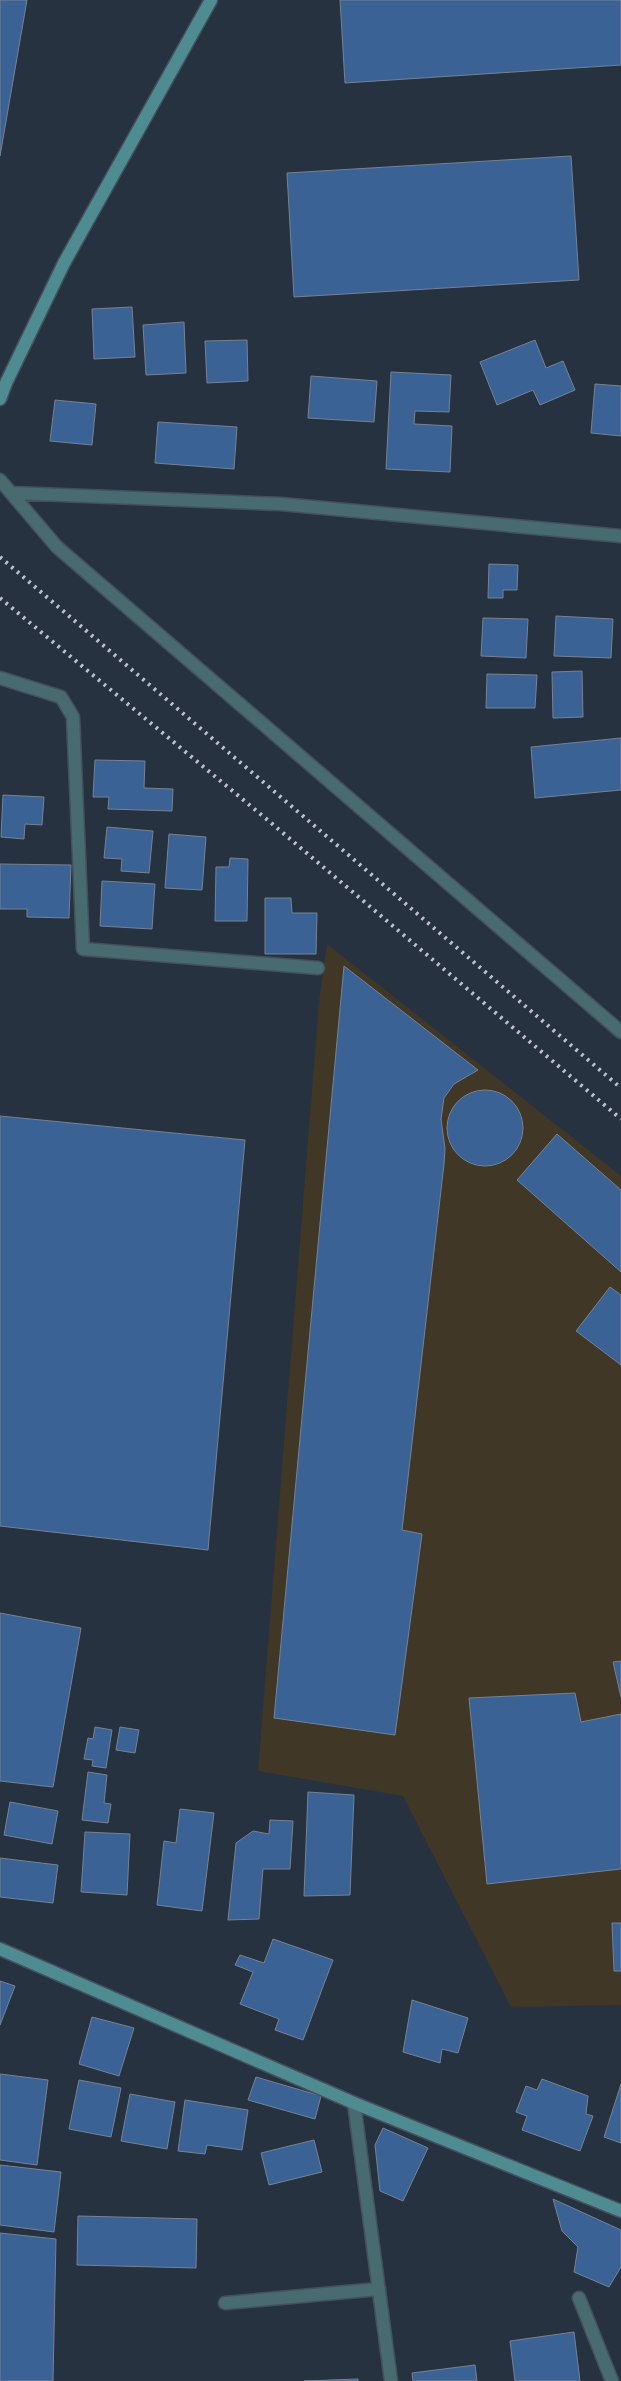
<svg xmlns="http://www.w3.org/2000/svg" width="621" height="2381" font-family="Raleway,sans-serif">
  <style>
    .industrial { fill: #413727 }
    .building { fill: #3b6295; stroke: #758293 }
    .lines { fill: none; stroke-linecap: round; stroke-linejoin: round }
    .street-casing { stroke: #45505e; stroke-width: 15 }
    .secondary-casing { stroke: #45505e; stroke-width: 15 }
    .street { stroke: #476b6f; stroke-width: 12 }
    .secondary { stroke: #4f8c92; stroke-width: 12 }
    .rail { stroke: #bbc2cd; stroke-width: 4; stroke-dasharray: 2.5 5; stroke-linecap: butt }
  </style>
  <rect width="100%" height="100%" fill="#273241"/>
  <path class="industrial" d="M 327,944 L 621,1176 L 621,2005 L 511,2007 L 403,1796 L 258,1771 L 319,1002 Z"/>
  <path class="building" d="M 0,0 L 27,0 L 0,156 Z
    M 340,0 L 621,0 L 621,65 L 345,83 Z
    M 571,156 L 579,280 L 294,297 L 287,173 Z
    M 132,307 L 135,357 L 94,359 L 92,309 Z
    M 184,322 L 186,373 L 146,375 L 143,325 Z
    M 247,340 L 248,381 L 207,383 L 205,341 Z
    M 535,340 L 546,368 L 563,361 L 575,390 L 540,405 L 533,390 L 497,405 L 480,362 Z
    M 391,372 L 451,375 L 449,412 L 415,411 L 414,424 L 452,426 L 450,472 L 386,469 Z
    M 311,376 L 377,381 L 374,422 L 308,418 Z
    M 595,384 L 621,386 L 621,436 L 591,433 Z
    M 55,400 L 96,404 L 92,445 L 50,441 Z
    M 158,422 L 237,427 L 234,469 L 155,463 Z
    M 489,564 L 518,565 L 517,590 L 503,590 L 503,598 L 488,598 Z
    M 556,616 L 613,619 L 611,658 L 554,656 Z
    M 483,618 L 528,619 L 526,658 L 481,656 Z
    M 582,671 L 583,717 L 553,718 L 552,672 Z
    M 487,674 L 537,675 L 535,708 L 486,708 Z
    M 621,738 L 621,790 L 535,798 L 531,747 Z
    M 95,760 L 145,761 L 144,788 L 173,789 L 172,811 L 108,809 L 109,797 L 93,797 Z
    M 3,795 L 44,797 L 42,825 L 25,824 L 24,839 L 1,837 Z
    M 107,827 L 153,831 L 149,873 L 121,871 L 122,859 L 104,858 Z
    M 169,834 L 206,837 L 202,890 L 165,888 Z
    M 230,858 L 248,859 L 247,921 L 215,921 L 216,867 L 229,867 Z
    M 0,864 L 71,865 L 69,918 L 27,917 L 27,909 L 0,909 Z
    M 102,881 L 155,884 L 152,929 L 100,926 Z
    M 265,898 L 291,898 L 292,913 L 317,913 L 316,954 L 265,954 Z
    M 344,966 L 478,1070 L 454,1084 L 444,1098 L 441,1119 L 445,1149 L 444,1164 L 402,1530 L 422,1534 L 395,1735 L 274,1718 Z
    M447 1128a38 38 0 1 1 76 0a38 38 0 1 1-76 0Z
    M 0,1116 L 245,1140 L 208,1550 L 0,1526 Z
    M 557,1134 L 621,1190 L 621,1272 L 517,1180 Z
    M 610,1287 L 621,1295 L 621,1365 L 576,1331 Z
    M 0,1613 L 81,1628 L 53,1787 L 0,1781 Z
    M 621,1661 L 621,1697 L 613,1662 Z
    M 575,1693 L 581,1722 L 621,1714 L 621,1869 L 487,1884 L 469,1698 Z
    M 95,1727 L 112,1730 L 106,1768 L 92,1766 L 93,1760 L 84,1759 L 88,1738 L 93,1739 Z
    M 120,1727 L 139,1730 L 135,1753 L 116,1750 Z
    M 88,1772 L 107,1775 L 104,1803 L 111,1804 L 108,1823 L 82,1820 Z
    M 308,1792 L 354,1795 L 350,1895 L 304,1896 Z
    M 10,1802 L 58,1811 L 52,1844 L 4,1835 Z
    M 180,1809 L 214,1813 L 202,1911 L 157,1905 L 164,1841 L 176,1843 Z
    M 270,1820 L 293,1821 L 290,1869 L 263,1869 L 259,1919 L 228,1920 L 236,1843 L 253,1831 L 269,1834 Z
    M 85,1832 L 130,1834 L 127,1895 L 81,1892 Z
    M 0,1858 L 58,1865 L 53,1903 L 0,1897 Z
    M 612,1923 L 621,1923 L 621,1971 L 614,1971 Z
    M 273,1939 L 333,1960 L 303,2040 L 275,2030 L 279,2019 L 240,2004 L 253,1972 L 235,1965 L 240,1955 L 264,1963 Z
    M 0,1981 L 15,1986 L 0,2025 Z
    M 412,2000 L 468,2018 L 458,2053 L 442,2049 L 440,2063 L 403,2052 Z
    M 92,2017 L 134,2028 L 119,2076 L 79,2064 Z
    M 0,2074 L 48,2080 L 37,2165 L 0,2160 Z
    M 256,2077 L 321,2096 L 315,2119 L 248,2100 Z
    M 542,2079 L 588,2096 L 586,2114 L 593,2116 L 580,2151 L 522,2130 L 527,2116 L 516,2112 L 526,2086 L 537,2090 Z
    M 79,2080 L 121,2088 L 111,2137 L 69,2129 Z
    M 621,2084 L 621,2143 L 604,2137 Z
    M 130,2094 L 175,2102 L 167,2149 L 121,2141 Z
    M 185,2100 L 248,2110 L 242,2150 L 207,2145 L 205,2154 L 178,2151 Z
    M 383,2128 L 428,2148 L 403,2201 L 380,2191 L 375,2145 Z
    M 314,2140 L 322,2172 L 269,2185 L 261,2153 Z
    M 0,2165 L 61,2172 L 54,2232 L 0,2225 Z
    M 553,2199 L 621,2230 L 621,2267 L 609,2287 L 574,2272 L 578,2247 L 562,2231 Z
    M 78,2216 L 197,2219 L 196,2268 L 77,2265 Z
    M 0,2233 L 56,2239 L 53,2381 L 0,2381 Z
    M 574,2332 L 580,2381 L 515,2381 L 510,2341 Z
    M 475,2365 L 477,2381 L 413,2381 L 412,2373 Z
    M 358,2379 L 358,2381 L 304,2381 Z"/>
  <g class="lines">
    <g class="street-casing">
      <path id="street" d="M 0,480 L 57,547 L 621,1032
        M 13,493 L 281,504 L 621,536
        M 0,678 L 61,697 L 73,717 L 83,949 L 318,968
        M 354,2103 L 391,2381
        M 579,2298 L 612,2381
        M 225,2303 L 379,2289"/>
    </g>
    <g class="secondary-casing">
      <path id="secondary" d="M 0,399 L 6,383 L 64,263 L 211,0
        M 0,1949 L 354,2103 L 621,2211"/>
    </g>
    <use href="#street" class="street"/>
    <use href="#secondary" class="secondary"/>
    <path class="rail" d="M 0,557 L 621,1088
      M 0,598 L 270,822 L 621,1119"/>
  </g>
</svg>
